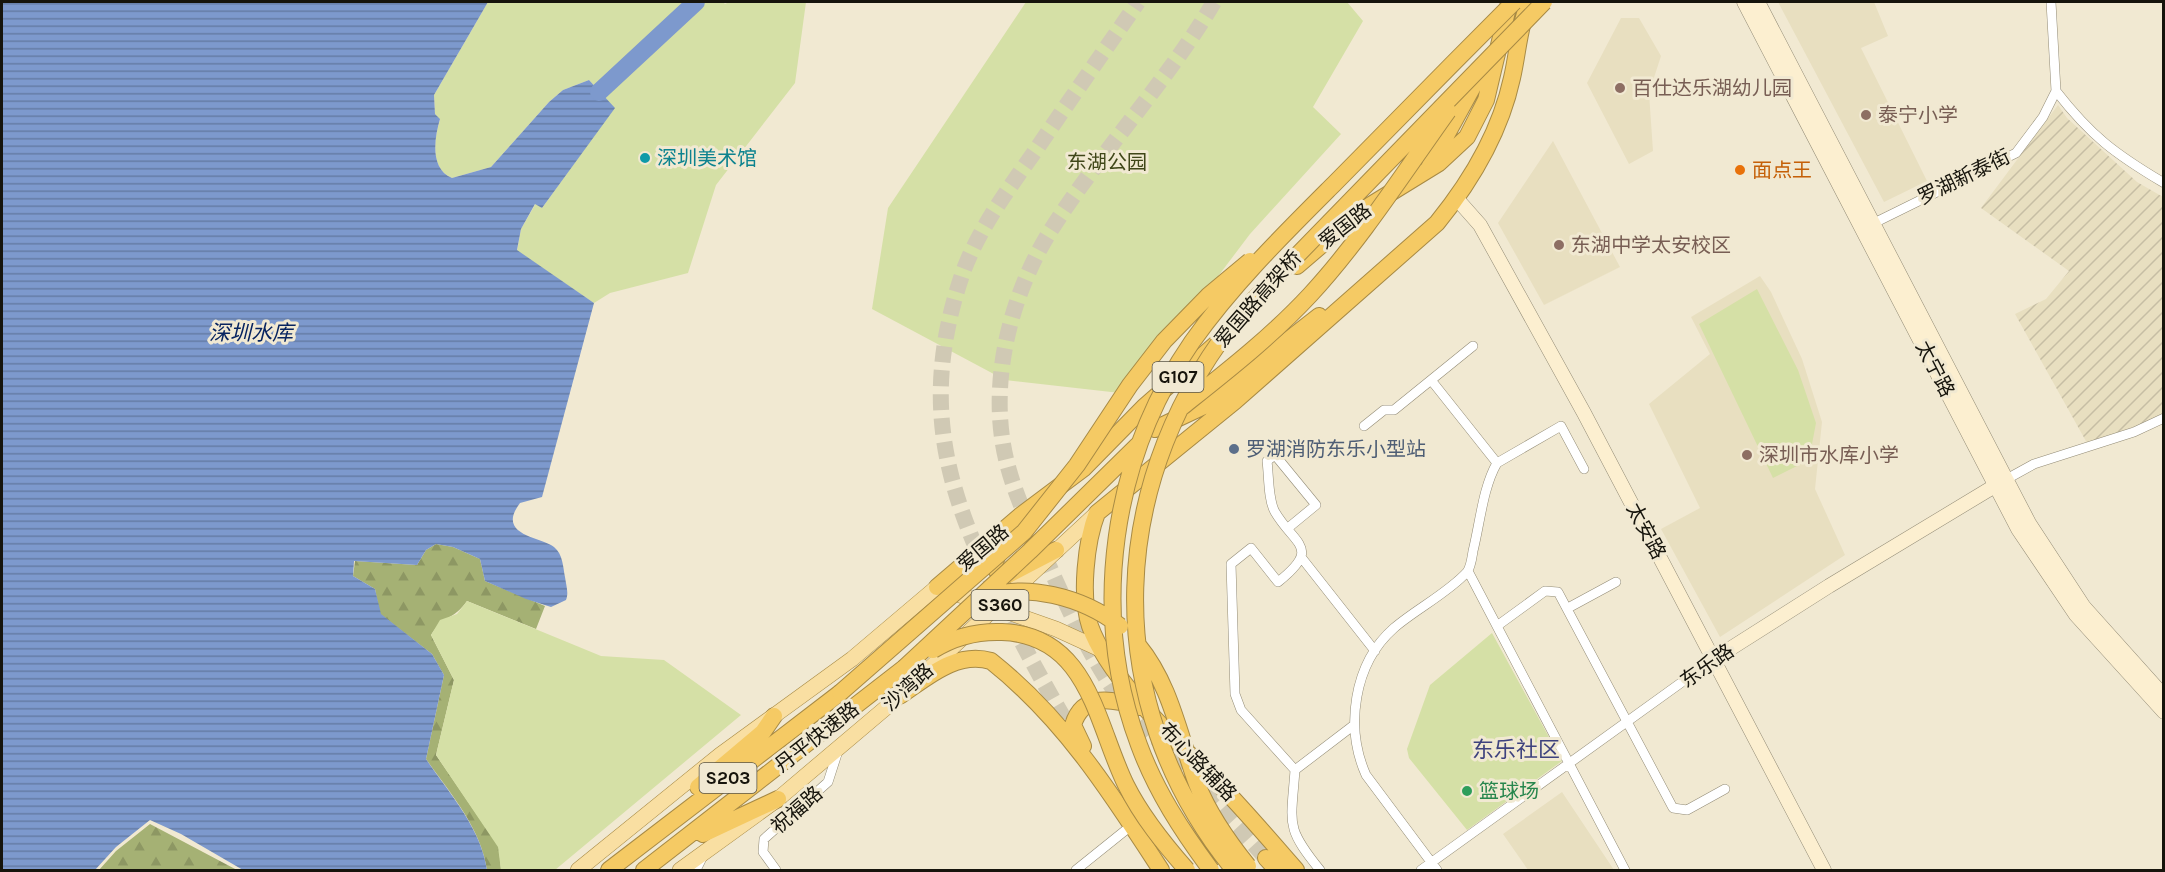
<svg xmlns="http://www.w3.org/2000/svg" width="2165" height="872" font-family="Karla,'Noto Sans SC',sans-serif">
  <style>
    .built { fill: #e8dfc0 }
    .industrial { fill: url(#industrial-furrows) }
    .forest { fill: url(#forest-firs) }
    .green { fill: #d5e0a6 }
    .water { fill: url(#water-rules) }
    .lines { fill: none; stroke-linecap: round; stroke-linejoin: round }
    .river { stroke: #7d99cd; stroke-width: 18 }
    .highway-tunnel { stroke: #d0c9b4; stroke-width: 16; stroke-dasharray: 16 8; stroke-linecap: butt }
    .street-casing { stroke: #928b76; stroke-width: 10 }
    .secondary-casing { stroke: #928b76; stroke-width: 15 }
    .primary-casing { stroke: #a78a45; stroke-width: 16 }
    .highway-casing { stroke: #a78a45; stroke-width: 18 }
    .street { stroke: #fff; stroke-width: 9 }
    .secondary { stroke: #fcefd0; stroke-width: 14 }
    .primary { stroke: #f9dfa2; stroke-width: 15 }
    .highway { stroke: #f5ca64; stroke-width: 16 }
    .highway-bridge-casing { stroke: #a78a45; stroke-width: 18; stroke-linecap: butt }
    .highway-bridge { stroke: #f5ca64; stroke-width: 16 }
    .education-dot { fill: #8d6e63; stroke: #f1e9d2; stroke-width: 2 }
    .culture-dot { fill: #0f9aa8; stroke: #f1e9d2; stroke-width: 2 }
    .food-dot { fill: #e8710a; stroke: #f1e9d2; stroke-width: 2 }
    .service-dot { fill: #5c6f8a; stroke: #f1e9d2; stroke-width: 2 }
    .leisure-dot { fill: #2e9e5b; stroke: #f1e9d2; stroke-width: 2 }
    .labels { text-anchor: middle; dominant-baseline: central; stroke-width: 6; stroke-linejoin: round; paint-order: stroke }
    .shield { fill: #f1e9d2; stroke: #585447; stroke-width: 1.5 }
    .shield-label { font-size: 18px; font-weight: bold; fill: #16140c }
    .education-label { font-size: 20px; fill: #785e54; stroke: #f1e9d2; text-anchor: start }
    .culture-label { font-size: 20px; fill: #0d838f; stroke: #f1e9d2; text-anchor: start }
    .park-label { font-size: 20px; fill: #404719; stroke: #f1e9d2 }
    .food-label { font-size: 20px; fill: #c56008; stroke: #f1e9d2; text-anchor: start }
    .street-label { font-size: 20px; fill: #16140c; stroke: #f1e9d2 }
    .service-label { font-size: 20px; fill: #4e5e75; stroke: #f1e9d2; text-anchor: start }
    .leisure-label { font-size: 20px; fill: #27864d; stroke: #f1e9d2; text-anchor: start }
    .water-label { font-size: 21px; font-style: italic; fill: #072460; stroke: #f1e9d2 }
    .quarter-label { font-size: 22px; fill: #3e427e; stroke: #f1e9d2 }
  </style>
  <defs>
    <pattern id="industrial-furrows" width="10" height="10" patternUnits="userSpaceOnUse" patternTransform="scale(1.5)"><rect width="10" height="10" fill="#e8dfc0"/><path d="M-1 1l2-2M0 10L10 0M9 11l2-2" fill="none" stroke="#c6bea4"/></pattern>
    <pattern id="forest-firs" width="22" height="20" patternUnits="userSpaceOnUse" patternTransform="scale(1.5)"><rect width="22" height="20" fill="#a5b174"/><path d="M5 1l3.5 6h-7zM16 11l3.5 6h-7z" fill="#8d9763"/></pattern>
    <pattern id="water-rules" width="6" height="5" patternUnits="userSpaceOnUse" patternTransform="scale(1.5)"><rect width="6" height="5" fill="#7d99cd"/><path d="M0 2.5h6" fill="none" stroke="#657ca5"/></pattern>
  </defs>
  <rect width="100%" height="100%" fill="#f1e9d2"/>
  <path class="built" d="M 1778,2 L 1874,2 L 1888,36 L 1861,48 L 1927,181 L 1884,202 Z
    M 1621,18 L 1639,18 L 1661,56 L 1649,93 L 1653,151 L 1629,164 L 1587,83 Z
    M 1553,141 L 1620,267 L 1544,305 L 1498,223 Z
    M 1760,276 L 1771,292 L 1802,359 L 1822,422 L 1815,489 L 1845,555 L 1720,637 L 1661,529 L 1700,508 L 1649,404 L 1710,354 L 1691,317 Z
    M 1562,792 L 1614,870 L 1528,870 L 1503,834 Z"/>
  <path class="industrial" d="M 2058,105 L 2067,118 L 2137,182 L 2163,197 L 2164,412 L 2157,419 L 2087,443 L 2015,314 L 2046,299 L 2069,271 L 1981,208 Z"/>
  <path class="forest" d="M 436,544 L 453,547 L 480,559 L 485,581 L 545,606 L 536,629 L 467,601 C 453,621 444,614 431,635 L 454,680 L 436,755 L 499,847 L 501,870 L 487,870 C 481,828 450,793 426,759 L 444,675 L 432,654 L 380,614 L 375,589 L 353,576 L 355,561 L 417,565 L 426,550 Z
    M 150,824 L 237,870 L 99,870 L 116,851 Z"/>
  <path class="green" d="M 488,2 L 723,2 L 725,4 L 729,2 L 806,2 L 795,83 L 716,185 L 688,273 L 610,293 L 594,303 L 517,251 L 521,229 L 536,203 L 542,208 L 614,108 L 589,80 L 563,90 L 549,102 L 491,167 L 452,178 C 430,169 434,139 440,120 L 435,114 L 434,95 Z
    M 1026,2 L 1347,2 L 1363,21 L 1313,107 L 1341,134 L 1250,234 L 1129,394 L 1005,380 L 872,309 L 888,208 Z
    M 1757,289 L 1798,370 L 1816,423 L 1809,460 L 1773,478 L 1699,324 Z
    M 467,601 L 601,656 L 664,660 L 741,715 L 555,870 L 501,870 L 498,847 L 436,755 L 454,680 L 431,635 L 440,620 L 457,614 Z
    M 1492,633 L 1562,761 L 1467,830 L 1409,758 L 1407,749 L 1430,685 Z"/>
  <path class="water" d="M 2,2 L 488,2 L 434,95 L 435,114 L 440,119 C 434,139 430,169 452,178 L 491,167 L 549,102 L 563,90 L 589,80 L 615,108 L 542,208 L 535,204 L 521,229 L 517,250 L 594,303 L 542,497 L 520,503 C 495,536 542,537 554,547 C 563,554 563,567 565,577 C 566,585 569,593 566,600 L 551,607 L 526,599 L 485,581 L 480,559 L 453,547 L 436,544 L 426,550 L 417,565 L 354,561 L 353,576 L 375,589 L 381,614 L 432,654 L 444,675 L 426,759 C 449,793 481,828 487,870 L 243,870 L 181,834 L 150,820 L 116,847 L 95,870 L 2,870 Z"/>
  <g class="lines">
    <path class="river" d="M 599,92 L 696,2"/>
    <path class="highway-tunnel" d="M 1214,2 C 1167,82 1101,151 1051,230 C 1010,295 988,383 1006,459 C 1015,497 1033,533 1050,568 C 1070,613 1090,656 1118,696 L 1266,858
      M 1077,740 C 1052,699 1029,657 1007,613 C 947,496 918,406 962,275 C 978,229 1010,187 1038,147 C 1071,98 1105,50 1138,2"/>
    <g class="street-casing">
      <path id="street" d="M 2056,91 C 2091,136 2115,154 2164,183
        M 1870,225 L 2016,153 L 2043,117 L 2056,91 L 2051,2
        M 1431,380 L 1497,463
        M 1364,426 L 1384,410 L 1394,410 L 1473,346
        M 2005,480 L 2034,464 L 2134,432 L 2164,418
        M 1288,528 L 1316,505 L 1275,455 L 1267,461 C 1269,476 1268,500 1275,512 C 1295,546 1322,547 1278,582 L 1251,548 L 1231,564 L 1235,694 L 1241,710 L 1295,770
        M 1301,557 L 1375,651
        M 1468,571 L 1625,870
        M 1568,608 L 1616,582
        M 1497,626 L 1545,591 L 1558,592 L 1673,808 L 1687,810 L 1725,789
        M 696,870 L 704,854
        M 776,870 L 763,852 L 764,839 L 828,782 L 838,751
        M 1076,870 L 1132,825
        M 1320,870 C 1285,827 1291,825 1295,770 L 1354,725
        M 1421,870 L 1714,659
        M 1437,870 L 1366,775 C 1345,728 1353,664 1394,628 C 1416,609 1448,593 1467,572 C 1471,567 1472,557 1473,551 C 1480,523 1483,487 1497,463 L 1561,426 L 1584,469"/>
    </g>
    <g class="secondary-casing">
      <path id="secondary" d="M 1744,2 L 2018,529 L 2076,615 L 2164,712
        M 1758,2 L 2029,523 L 2084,607 L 2164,696
        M 1457,199 L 1480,225 L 1584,413 L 1824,870
        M 1714,659 L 1829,586 L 2003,481"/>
    </g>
    <g class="primary-casing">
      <path id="primary" d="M 578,870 L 720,755 L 852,659 L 937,587 L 1056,629 L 1104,651
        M 680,870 L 778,799 L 901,695 L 1097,513"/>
    </g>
    <g class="highway-casing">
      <path id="highway" d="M 1430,165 L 1481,72
        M 1297,266 L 1361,211 L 1439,163 L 1467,137 L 1486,100 L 1509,3
        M 1155,429 L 1204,406 L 1319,316
        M 1000,550 L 993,566 L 1000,574 L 1008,575 L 1056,550
        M 937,587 L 1020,516 L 1084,468 L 1144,407 L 1216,344
        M 901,695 C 928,677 956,651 991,661 C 1064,719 1111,793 1161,870
        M 1083,746 L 1073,725 C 1083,692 1113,699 1139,707
        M 698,787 L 763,732 L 774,716
        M 703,834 L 778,799
        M 1266,858 L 1277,870
        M 609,870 L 840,693
        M 644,870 L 904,668
        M 1296,870 C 1271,841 1246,812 1220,785 C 1179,743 1109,680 1090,626 C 1080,596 1086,541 1097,513 L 1235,401 L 1437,223 C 1472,180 1500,133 1512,78 C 1518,52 1519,26 1529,2"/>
    </g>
    <use href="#street" class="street"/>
    <use href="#secondary" class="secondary"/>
    <use href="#primary" class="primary"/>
    <use href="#highway" class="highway"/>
    <g class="highway-bridge-casing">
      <path id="highway-bridge" d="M 1182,407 C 1226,372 1271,337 1310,295 C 1360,241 1405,171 1448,111
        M 980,600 C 1024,580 1084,598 1120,626
        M 1138,645 C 1171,685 1179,736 1197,784 C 1209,814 1227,840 1248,866
        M 933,650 C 954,637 977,631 1002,632 C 1089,635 1096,724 1126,785 C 1142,817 1164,844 1187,870
        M 904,668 L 1030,551 L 1138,445
        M 840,693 L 1024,532 L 1077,465 L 1130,385 L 1164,341 L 1208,296 L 1250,261
        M 1211,870 C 1182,831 1156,791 1139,745 C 1089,612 1112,458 1192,342 C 1233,284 1285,233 1335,183 C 1394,123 1454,62 1514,2
        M 1234,870 C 1095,700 1106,475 1245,309 L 1544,2"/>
    </g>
    <use href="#highway-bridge" class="highway-bridge"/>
  </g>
  <g class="education-dot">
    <circle cx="1620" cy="88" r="6"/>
    <circle cx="1866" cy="115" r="6"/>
    <circle cx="1559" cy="245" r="6"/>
    <circle cx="1747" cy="455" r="6"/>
  </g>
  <circle class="culture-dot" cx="645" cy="158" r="6"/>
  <circle class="food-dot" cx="1740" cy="170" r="6"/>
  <circle class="service-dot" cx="1234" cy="449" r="6"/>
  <circle class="leisure-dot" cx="1467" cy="791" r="6"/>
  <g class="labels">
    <g class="shield">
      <rect x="1152.5" y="362" width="51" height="30" rx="4.5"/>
      <rect x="971.5" y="590" width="57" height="30" rx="4.5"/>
      <rect x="699.5" y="763" width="57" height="30" rx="4.5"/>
    </g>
    <g class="shield-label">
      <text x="1178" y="377">G107</text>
      <text x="1000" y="605">S360</text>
      <text x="728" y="778">S203</text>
    </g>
    <g class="education-label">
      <text x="1632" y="88">百仕达乐湖幼儿园</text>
      <text x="1878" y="115">泰宁小学</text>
      <text x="1571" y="245">东湖中学太安校区</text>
      <text x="1759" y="455">深圳市水库小学</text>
    </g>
    <g class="culture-label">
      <text x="657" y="158">深圳美术馆</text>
    </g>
    <g class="park-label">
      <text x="1107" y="162">东湖公园</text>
    </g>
    <g class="food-label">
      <text x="1752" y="170">面点王</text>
    </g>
    <g class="street-label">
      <text transform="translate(1964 177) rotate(-26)">罗湖新泰街</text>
      <text transform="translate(1345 226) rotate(-38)">爱国路</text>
      <text transform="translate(1258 299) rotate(-49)">爱国路高架桥</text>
      <text transform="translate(1935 369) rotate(63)">太宁路</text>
      <text transform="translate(1646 531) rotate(62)">太安路</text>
      <text transform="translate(983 548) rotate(-40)">爱国路</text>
      <text transform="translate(1707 666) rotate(-35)">东乐路</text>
      <text transform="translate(908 687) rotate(-42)">沙湾路</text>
      <text transform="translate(817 737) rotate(-38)">丹平快速路</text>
      <text transform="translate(1198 762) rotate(46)">布心路辅路</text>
      <text transform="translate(797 810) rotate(-41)">祝福路</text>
    </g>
    <g class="service-label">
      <text x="1246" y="449">罗湖消防东乐小型站</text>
    </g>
    <g class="leisure-label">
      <text x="1479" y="791">篮球场</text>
    </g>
    <g class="water-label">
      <text x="251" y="333">深圳水库</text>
    </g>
    <g class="quarter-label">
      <text x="1516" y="750">东乐社区</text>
    </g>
  </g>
  <rect width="2165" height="872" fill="none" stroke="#16140c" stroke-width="6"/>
</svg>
